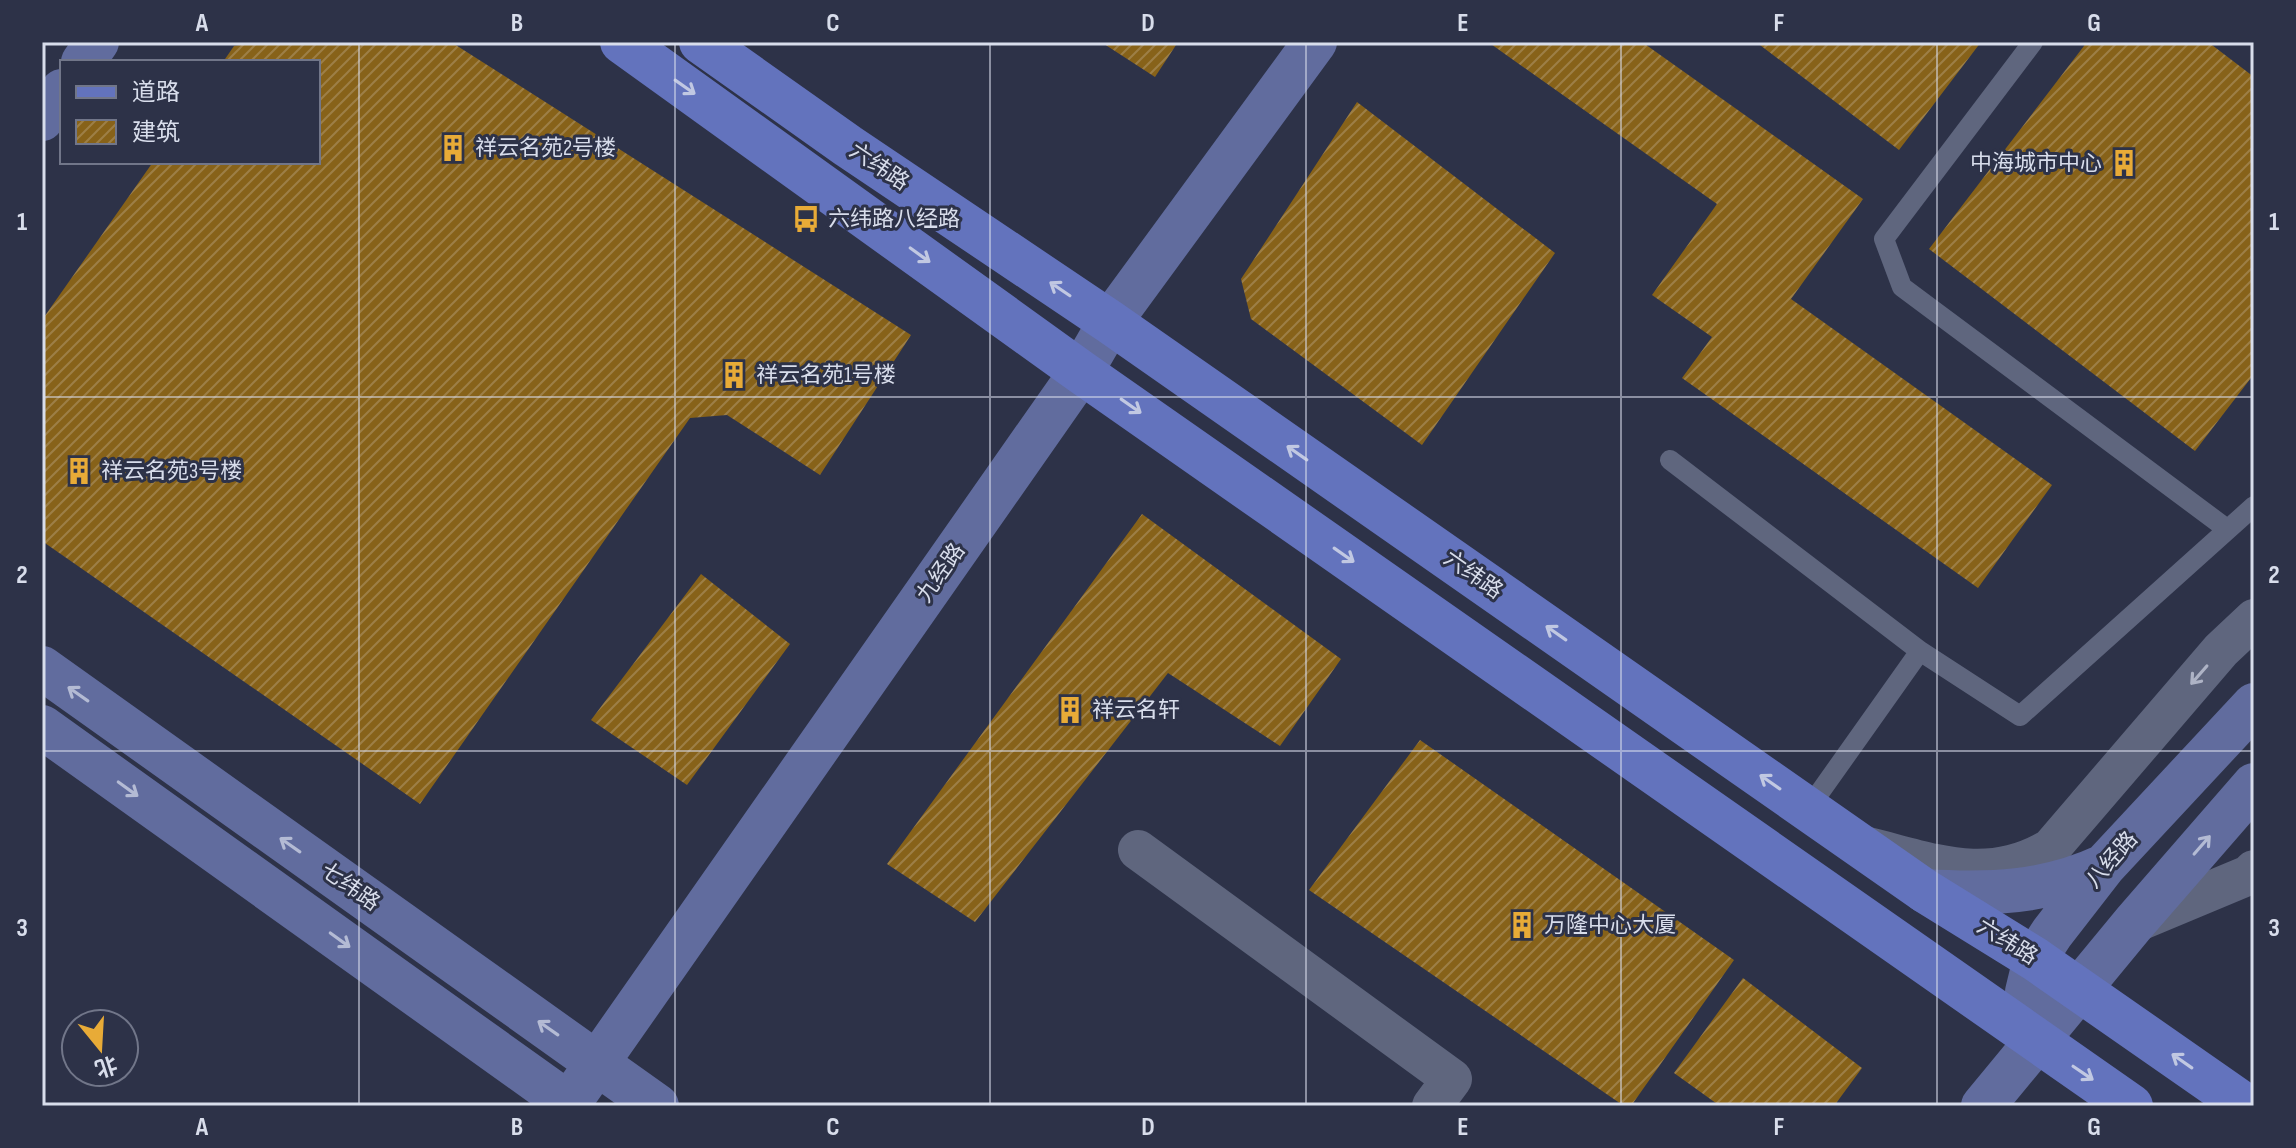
<svg xmlns="http://www.w3.org/2000/svg" width="2296" height="1148" font-family="'Sofia Sans Condensed','Noto Sans SC',sans-serif">
  <style>
    .building { fill: url(#building-hatch) }
    .lines { fill: none; stroke-linecap: round; stroke-linejoin: round }
    .lane { stroke: #5f667e; stroke-width: 20 }
    .street { stroke: #5f667e; stroke-width: 40 }
    .secondary { stroke: #616c9e; stroke-width: 44 }
    .primary { stroke: #6373bd; stroke-width: 44 }
    .oneway { stroke: #c1c8e2 }
    .oneway2 { stroke: #aeb3c5 }
    .oneway3 { stroke: #b4bbd4 }
    .grid { fill: none; stroke: #d8ddeb; stroke-width: 2; stroke-opacity: 0.55 }
    .labels { text-anchor: middle; dominant-baseline: central; stroke-width: 6; stroke-linejoin: round; paint-order: stroke }
    .poi-label { font-size: 22px; fill: #d8ddeb; stroke: #2d3248; text-anchor: start }
    .street-label { font-size: 22px; fill: #d8ddeb; stroke: #2d3248 }
    .neatline { fill: none; stroke: #d8ddeb; stroke-width: 3 }
    .grid-label { font-size: 26px; text-anchor: middle; font-weight: bold; fill: #d8ddeb }
  </style>
  <defs>
    <pattern id="building-hatch" width="6" height="6" patternUnits="userSpaceOnUse" patternTransform="scale(2)"><rect width="6" height="6" fill="#876219"/><path d="M-1 1l2-2M0 6l6-6M5 7l2-2" fill="none" stroke="#9d7f46"/></pattern>
  </defs>
  <rect width="100%" height="100%" fill="#2d3248"/>
  <path class="building" d="M 257,42 L 451,42 L 911,335 L 820,475 L 727,415 L 690,418 L 420,804 L 42,541 L 42,320 L 153,162 L 318,162 L 318,62 L 223,62 L 234,46 Z
    M 1101,42 L 1178,42 L 1155,77 Z
    M 1488,42 L 1642,42 L 1863,199 L 1791,299 L 2052,485 L 1978,588 L 1682,378 L 1712,337 L 1652,295 L 1717,204 Z
    M 1756,42 L 1981,42 L 1899,150 Z
    M 2087,42 L 2208,42 L 2254,77 L 2254,374 L 2195,451 L 1929,249 Z
    M 1357,102 L 1555,253 L 1422,445 L 1251,319 L 1241,279 Z
    M 1142,514 L 1341,659 L 1280,746 L 1168,673 L 975,922 L 887,864 Z
    M 701,574 L 790,644 L 687,785 L 591,720 Z
    M 1420,740 L 1734,960 L 1631,1106 L 1624,1106 L 1309,890 Z
    M 1743,978 L 1862,1068 L 1834,1106 L 1720,1106 L 1674,1073 Z"/>
  <g class="lines">
    <path class="lane" d="M 2033,42 L 1884,239 L 1902,287 L 2227,529
      M 1670,460 L 1920,651
      M 1808,809 L 1920,651 L 2020,716 L 2254,506"/>
    <path class="street" d="M 1864,846 C 1931,862 1987,887 2051,848 L 2221,650 L 2254,619
      M 1138,850 L 1452,1079 L 1432,1106
      M 2134,923 L 2249,875 L 2254,870"/>
    <path class="secondary" d="M 83,62 L 97,42
      M 42,119 L 62,91
      M 42,668 L 657,1106
      M 42,727 L 572,1106
      M 1925,891 C 1989,895 2046,893 2104,866
      M 2035,1041 L 2027,992 L 2035,959 L 2052,933 L 2104,866 L 2254,705
      M 567,1106 L 1081,372 L 1110,322 L 1315,42
      M 1983,1106 L 2134,923 L 2254,785"/>
    <path class="primary" d="M 622,42 L 1081,372 L 2131,1106
      M 701,42 L 848,146 L 1110,322 L 1925,891 L 2035,959 L 2246,1106"/>
  </g>
  <defs><path id="oneway-shaft" d="M-6 0H5M1.5-3L5.5 0L1.5 3" fill="none" stroke-width="1.6" stroke-linecap="round" stroke-linejoin="round" transform="scale(2)"/></defs>
  <g class="oneway">
    <use href="#oneway-shaft" transform="translate(685 87) rotate(35)"/>
    <use href="#oneway-shaft" transform="translate(920 255) rotate(36)"/>
    <use href="#oneway-shaft" transform="translate(1060 289) rotate(-146)"/>
    <use href="#oneway-shaft" transform="translate(1131 406) rotate(35)"/>
    <use href="#oneway-shaft" transform="translate(1297 453) rotate(-145)"/>
    <use href="#oneway-shaft" transform="translate(1344 555) rotate(35)"/>
    <use href="#oneway-shaft" transform="translate(1556 633) rotate(-145)"/>
    <use href="#oneway-shaft" transform="translate(1770 782) rotate(-145)"/>
    <use href="#oneway-shaft" transform="translate(2182 1061) rotate(-145)"/>
    <use href="#oneway-shaft" transform="translate(2083 1073) rotate(34)"/>
  </g>
  <use class="oneway2" href="#oneway-shaft" transform="translate(2199 675) rotate(131)"/>
  <g class="oneway3">
    <use href="#oneway-shaft" transform="translate(78 694) rotate(-145)"/>
    <use href="#oneway-shaft" transform="translate(128 789) rotate(36)"/>
    <use href="#oneway-shaft" transform="translate(290 845) rotate(-145)"/>
    <use href="#oneway-shaft" transform="translate(2202 845) rotate(-49)"/>
    <use href="#oneway-shaft" transform="translate(340 940) rotate(36)"/>
    <use href="#oneway-shaft" transform="translate(548 1028) rotate(-145)"/>
  </g>
  <path class="grid" d="M 359,42 L 359,1106M 675,42 L 675,1106M 990,42 L 990,1106M 1306,42 L 1306,1106M 1621,42 L 1621,1106M 1937,42 L 1937,1106M 42,397 L 2254,397M 42,751 L 2254,751"/>
  <defs>
    <g id="building-bare" transform="scale(2.16)"><path d="M-4-6H4V6H1V3H-1V6H-4ZM-2.5-4.3h1.7v1.8h-1.7ZM.8-4.3h1.7v1.8H.8ZM-2.5-1h1.7V.8h-1.7ZM.8-1h1.7V.8H.8Z" fill="#e8ab37" stroke="#2d3248" stroke-width="2.5" paint-order="stroke"/></g>
    <g id="bus-bare" transform="scale(2.16)"><path d="M-5-6H5V4H4V6H2V4H-2V6H-4V4H-5ZM-3.5-4V0h7V-4ZM-3.5 1.2v1.5H-2V1.2ZM2 1.2v1.5H3.5V1.2Z" fill="#e8ab37" stroke="#2d3248" stroke-width="2.5" paint-order="stroke"/></g>
  </defs>
  <g fill-rule="evenodd">
    <use href="#building-bare" x="453" y="148"/>
    <use href="#building-bare" x="2124" y="163"/>
    <use href="#bus-bare" x="806" y="219"/>
    <use href="#building-bare" x="734" y="375"/>
    <use href="#building-bare" x="79" y="471"/>
    <use href="#building-bare" x="1070" y="710"/>
    <use href="#building-bare" x="1522" y="925"/>
  </g>
  <g class="labels">
    <g class="poi-label">
      <text x="475" y="148">祥云名苑2号楼</text>
      <text x="2102" y="163" text-anchor="end">中海城市中心</text>
      <text x="828" y="219">六纬路八经路</text>
      <text x="756" y="375">祥云名苑1号楼</text>
      <text x="101" y="471">祥云名苑3号楼</text>
      <text x="1092" y="710">祥云名轩</text>
      <text x="1544" y="925">万隆中心大厦</text>
    </g>
    <g class="street-label">
      <text transform="translate(879 167) rotate(34)">六纬路</text>
      <text transform="translate(941 573) rotate(-55)">九经路</text>
      <text transform="translate(1473 575) rotate(35)">六纬路</text>
      <text transform="translate(2112 860) rotate(-49)">八经路</text>
      <text transform="translate(350 887) rotate(35)">七纬路</text>
      <text transform="translate(2007 942) rotate(32)">六纬路</text>
    </g>
  </g>
  <rect width="2296" height="1148" fill="none" stroke="#2d3248" stroke-width="88"/>
  <rect x="60" y="60" width="260" height="104" fill="#2d3248" stroke="#717689" stroke-width="2"/>
  <rect x="76" y="86" width="40" height="12" fill="#6373bd" stroke="#717689" stroke-width="2"/>
  <text x="132" y="100" font-size="24" fill="#d8ddeb">道路</text>
  <rect x="76" y="120" width="40" height="24" fill="url(#building-hatch)" stroke="#717689" stroke-width="2"/>
  <text x="132" y="140" font-size="24" fill="#d8ddeb">建筑</text>
  <g transform="translate(100 1048) rotate(162)"><circle r="38" fill="#2d3248" stroke="#717689" stroke-width="2"/>
  <path d="M0-6L14 30L0 20L-14 30Z" fill="#e8ab37"/>
  <text y="-12" font-size="22" font-weight="bold" text-anchor="middle" fill="#d8ddeb">北</text>
  </g>
  <rect x="44" y="44" width="2208" height="1060" class="neatline"/>
  <g class="grid-label">
    <text x="202" y="31">A</text>
    <text x="517" y="31">B</text>
    <text x="833" y="31">C</text>
    <text x="1148" y="31">D</text>
    <text x="1463" y="31">E</text>
    <text x="1779" y="31">F</text>
    <text x="2094" y="31">G</text>
    <text x="22" y="230">1</text>
    <text x="2274" y="230">1</text>
    <text x="22" y="583">2</text>
    <text x="2274" y="583">2</text>
    <text x="22" y="936">3</text>
    <text x="2274" y="936">3</text>
    <text x="202" y="1135">A</text>
    <text x="517" y="1135">B</text>
    <text x="833" y="1135">C</text>
    <text x="1148" y="1135">D</text>
    <text x="1463" y="1135">E</text>
    <text x="1779" y="1135">F</text>
    <text x="2094" y="1135">G</text>
  </g>
</svg>
